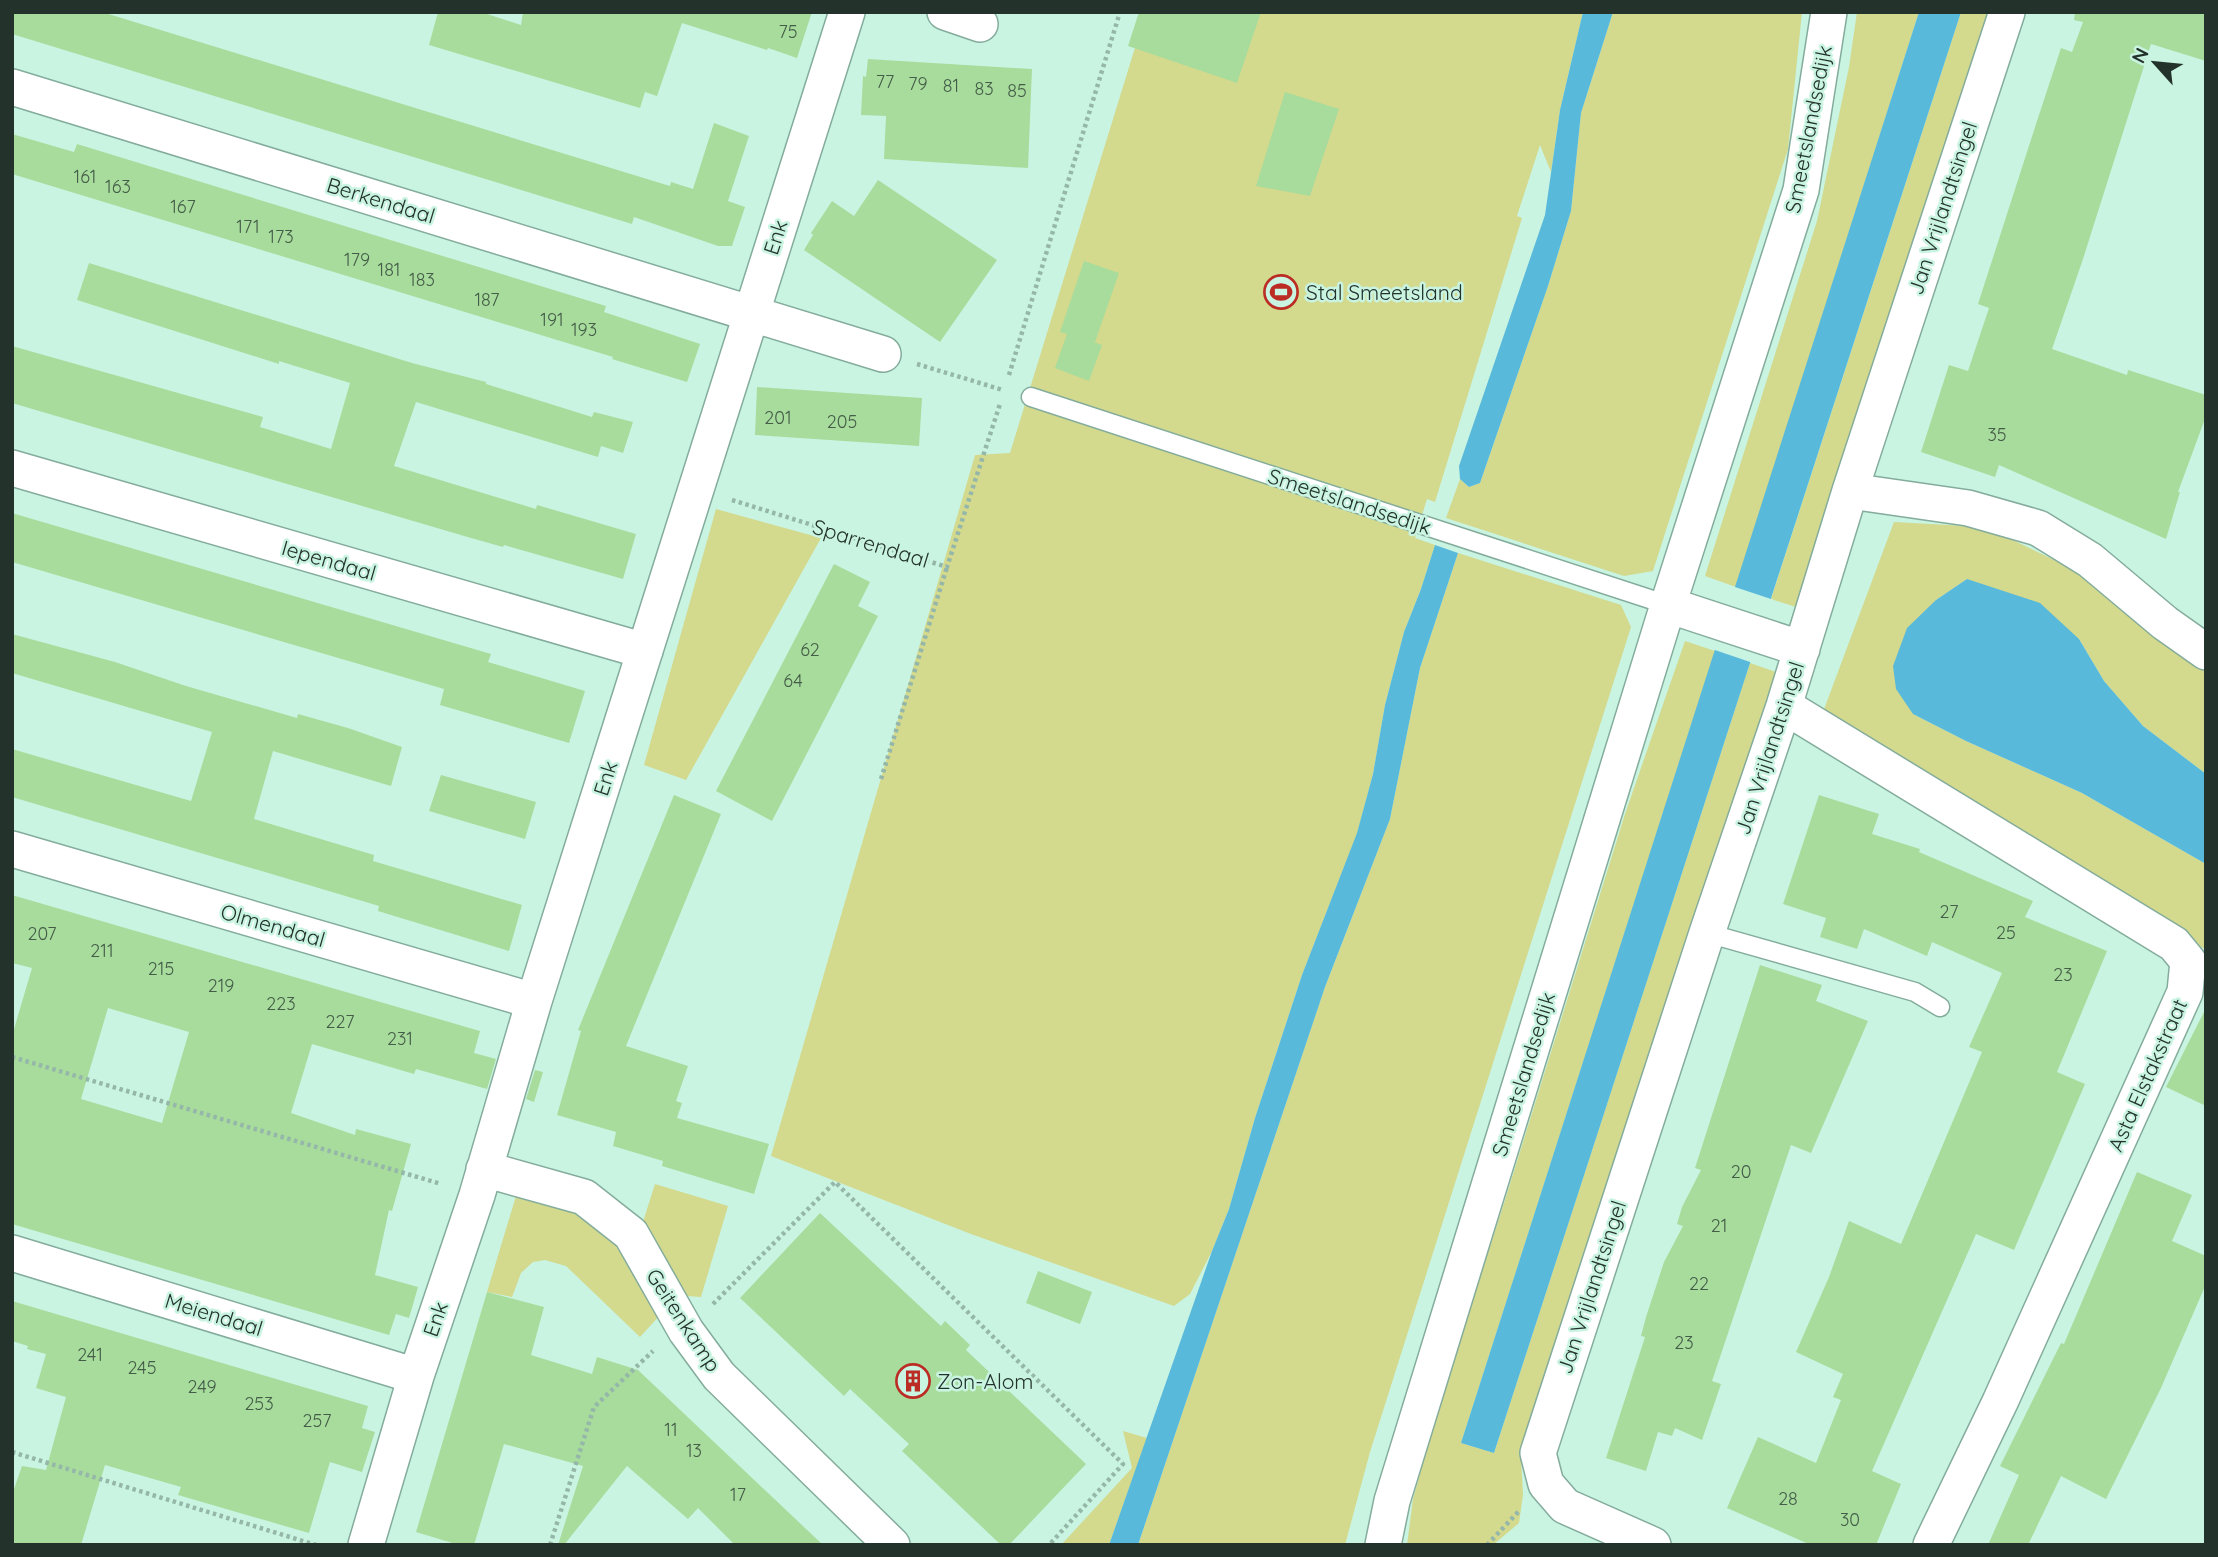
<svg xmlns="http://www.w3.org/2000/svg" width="2218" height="1557" font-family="Quicksand,sans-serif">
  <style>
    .green { fill: #d3d98d }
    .water { fill: #59b9da }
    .pier { fill: #caf4e2 }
    .building { fill: #a8dc9c; fill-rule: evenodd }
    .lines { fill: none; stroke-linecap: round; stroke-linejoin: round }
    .lane-casing { stroke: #84ac9c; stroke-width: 21 }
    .street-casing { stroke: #84ac9c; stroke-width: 38 }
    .path { stroke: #95b7a9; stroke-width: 4.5; stroke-dasharray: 3.5 3.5; stroke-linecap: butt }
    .lane { stroke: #fff; stroke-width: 18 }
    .street { stroke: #fff; stroke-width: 35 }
    .labels { text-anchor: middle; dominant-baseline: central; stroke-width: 5; stroke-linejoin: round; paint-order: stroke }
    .number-label { font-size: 18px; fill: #445d48 }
    .street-label { font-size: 21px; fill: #23332c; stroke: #caf4e2 }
    .poi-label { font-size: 21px; fill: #23332c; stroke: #caf4e2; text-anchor: start }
  </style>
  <rect width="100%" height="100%" fill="#caf4e2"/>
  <path class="green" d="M 1146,12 L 1583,12 L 1560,110 L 1551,172 L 1540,145 L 1517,216 L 1522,218 L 1435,502 L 1427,499 L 1415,538 L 1435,545 L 1421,589 L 1404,632 L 1385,705 L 1373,774 L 1357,834 L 1302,975 L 1255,1118 L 1229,1209 L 1212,1251 L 1190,1294 L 1174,1306 L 971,1234 L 771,1156 L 975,455 L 1010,453 Z
    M 1613,12 L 1802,12 L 1788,149 L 1653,571 L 1624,576 L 1446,518 L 1460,479 L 1469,487 L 1480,483 L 1548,286 L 1571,211 L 1581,113 Z
    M 1857,12 L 1919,12 L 1736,587 L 1705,576 L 1817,221 L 1849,67 Z
    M 1961,12 L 1989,12 L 1796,607 L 1771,599 Z
    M 716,509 L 821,538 L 686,780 L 644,765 Z
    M 1894,522 L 1986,527 L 2083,574 L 2176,653 L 2206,669 L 2206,774 L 2143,726 L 2104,681 L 2079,639 L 1967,579 L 1936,600 L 1913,714 L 1966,741 L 2082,793 L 2206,864 L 2206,950 L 2139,906 L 1823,712 Z
    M 1458,553 L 1621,605 L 1631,627 L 1370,1452 L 1345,1545 L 1138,1545 L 1325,987 L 1390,819 L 1420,668 Z
    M 1685,641 L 1715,651 L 1461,1443 L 1494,1453 L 1750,663 L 1776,672 L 1521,1457 L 1523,1495 L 1519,1523 L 1493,1545 L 1407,1545 L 1413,1499 L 1439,1404 L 1505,1200 L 1625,814 Z
    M 655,1184 L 728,1206 L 701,1297 L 686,1296 L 642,1225 Z
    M 516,1196 C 551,1200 596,1213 618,1244 C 634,1266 647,1291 661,1314 L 640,1337 L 566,1266 L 545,1260 L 533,1262 L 521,1273 L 512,1297 L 487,1292 Z
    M 1123,1431 L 1147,1438 L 1109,1545 L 1061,1545 L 1132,1468 Z"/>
  <path class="water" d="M 1583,12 L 1613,12 L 1581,113 L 1571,211 L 1548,286 L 1480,483 L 1469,487 L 1460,479 L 1459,466 L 1545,215 L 1560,110 Z
    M 1919,12 L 1961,12 L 1494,1453 L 1461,1443 Z
    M 1435,545 L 1458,553 L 1420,668 L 1390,819 L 1325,987 L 1138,1545 L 1109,1545 L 1212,1251 L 1229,1209 L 1255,1118 L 1302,975 L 1357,833 L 1373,774 L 1385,705 L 1404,632 L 1421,589 Z
    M 1967,579 L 2040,603 L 2079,639 L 2104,681 L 2143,726 L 2206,774 L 2206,864 L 2082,793 L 1966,741 L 1913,714 L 1896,689 L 1893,666 L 1907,628 L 1936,600 Z"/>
  <path class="pier" d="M 1732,586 L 1774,600 L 1753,663 L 1712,649 Z"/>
  <path class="building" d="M 12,12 L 102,12 L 611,168 L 670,186 L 671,182 L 693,189 L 714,123 L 749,136 L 728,201 L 745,207 L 732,246 L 718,246 L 634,217 L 632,224 L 12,34 Z
    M 438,12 L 481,12 L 521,25 L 523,12 L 812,12 L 797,58 L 768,48 L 767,50 L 682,23 L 657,96 L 645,92 L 640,108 L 429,45 Z
    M 1139,12 L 1261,12 L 1237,83 L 1128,46 Z
    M 2075,12 L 2206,12 L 2206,61 L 2151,44 L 2083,259 L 2052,349 L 2127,375 L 2128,370 L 2206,395 L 2206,416 L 2178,492 L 2180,492 L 2166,539 L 1999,465 L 1995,477 L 1921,452 L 1949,365 L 1968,371 L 1989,308 L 1978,304 L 2037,121 L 2061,48 L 2072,52 L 2083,22 L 2074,20 Z
    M 868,59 L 1032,69 L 1028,168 L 884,159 L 886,116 L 861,115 L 863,76 L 866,77 Z
    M 1285,92 L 1339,109 L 1310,196 L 1256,186 Z
    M 12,134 L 74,152 L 77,144 L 606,306 L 604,312 L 700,344 L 687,382 L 612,359 L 613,357 L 12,174 Z
    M 878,180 L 997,260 L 940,342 L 804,250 L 813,235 L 811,233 L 832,201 L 854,216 Z
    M 1084,261 L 1119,273 L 1095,342 L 1091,341 L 1102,345 L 1089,381 L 1055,368 L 1067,334 L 1060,332 Z
    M 89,263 L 412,363 L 486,382 L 486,384 L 592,417 L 594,412 L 633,422 L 623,453 L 601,446 L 598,457 L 416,402 L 394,466 L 536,509 L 537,505 L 636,534 L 623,579 L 504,545 L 503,547 L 471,538 L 12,403 L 12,346 L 263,417 L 260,427 L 331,449 L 350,383 L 279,361 L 279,364 L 77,300 Z
    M 757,387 L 922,398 L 919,446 L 755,435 Z
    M 12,513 L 491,654 L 488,662 L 585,691 L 569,743 L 440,705 L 444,689 L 12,562 Z
    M 834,564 L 870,582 L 858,606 L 878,616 L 772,821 L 716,791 Z
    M 12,634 L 115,662 L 186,686 L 297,718 L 298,714 L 348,728 L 402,747 L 391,786 L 273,751 L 254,819 L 374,855 L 373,861 L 522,905 L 509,951 L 378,911 L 379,906 L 12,797 L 12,749 L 191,801 L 212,732 L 12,673 Z
    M 441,775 L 536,802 L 525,839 L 429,811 Z
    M 674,795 L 721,814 L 626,1046 L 688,1066 L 676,1101 L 682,1103 L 677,1118 L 769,1144 L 754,1194 L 662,1166 L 663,1161 L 613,1146 L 616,1132 L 557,1115 L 581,1031 L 578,1030 Z
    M 1819,795 L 1879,814 L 1872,834 L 1920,849 L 1919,852 L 2033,901 L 2025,917 L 2107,951 L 2057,1072 L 2085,1084 L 2014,1250 L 1976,1234 L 1872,1471 L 1901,1484 L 1876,1545 L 1811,1545 L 1727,1508 L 1758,1437 L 1816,1463 L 1841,1400 L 1833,1397 L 1843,1374 L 1796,1352 L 1829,1277 L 1849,1221 L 1901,1244 L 1982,1052 L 1969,1047 L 2002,973 L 1932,942 L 1927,956 L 1864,929 L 1857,949 L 1820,937 L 1826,918 L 1783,904 Z
    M 12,895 L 480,1031 L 474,1053 L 496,1059 L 487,1089 L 416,1069 L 414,1074 L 312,1044 L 291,1113 L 355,1135 L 356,1129 L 411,1144 L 392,1211 L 389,1210 L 375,1275 L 418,1287 L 409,1318 L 396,1314 L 389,1335 L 12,1224 L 12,1036 L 32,968 L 12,963 ZM 108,1008 L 189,1032 L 162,1123 L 81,1099 Z
    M 1760,965 L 1822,985 L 1816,1001 L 1868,1021 L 1811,1153 L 1791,1145 L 1712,1381 L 1721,1384 L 1702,1440 L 1675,1428 L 1672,1436 L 1658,1432 L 1646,1471 L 1606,1458 L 1645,1337 L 1641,1336 L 1646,1317 L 1664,1262 L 1683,1226 L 1677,1224 L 1682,1207 L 1701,1170 L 1695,1168 Z
    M 2206,1008 L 2206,1106 L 2166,1087 Z
    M 535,1070 L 543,1072 L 534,1102 L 526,1099 Z
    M 2137,1172 L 2192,1195 L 2172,1241 L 2206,1256 L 2206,1284 L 2161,1388 L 2106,1499 L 2061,1476 L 2028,1545 L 1988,1545 L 2019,1475 L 2000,1466 L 2061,1343 L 2064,1344 Z
    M 820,1213 L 941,1326 L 945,1321 L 970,1345 L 966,1350 L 1086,1464 L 1009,1545 L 1001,1545 L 902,1451 L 909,1444 L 850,1389 L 844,1396 L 740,1298 Z
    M 1038,1271 L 1092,1292 L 1080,1324 L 1026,1303 Z
    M 487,1292 L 544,1307 L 531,1355 L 592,1374 L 597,1357 L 638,1370 L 823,1545 L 735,1545 L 698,1508 L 688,1519 L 627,1466 L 564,1545 L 558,1545 L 583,1466 L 504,1444 L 474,1545 L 459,1545 L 416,1532 Z
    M 12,1301 L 368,1406 L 362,1428 L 375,1432 L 362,1472 L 330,1462 L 309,1533 L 178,1495 L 181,1487 L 105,1465 L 81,1545 L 12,1545 L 12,1495 L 22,1466 L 46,1470 L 66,1397 L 36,1388 L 46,1354 L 27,1349 L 28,1346 L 12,1341 Z"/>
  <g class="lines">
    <g class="lane-casing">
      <path id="lane" d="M 1031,397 L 1668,605
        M 1707,933 L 1915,992 L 1940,1007"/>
    </g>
    <g class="street-casing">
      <path id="street" d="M 945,12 L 980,24
        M 12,87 L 883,354
        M 12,468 L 645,651
        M 1850,491 L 1968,508 L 2038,528 L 2090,560 L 2165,623 L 2206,652
        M 1668,605 L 1802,649
        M 1784,706 L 2174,944 L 2188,961 L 2185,992 L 2000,1402 L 1931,1545
        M 12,849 L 534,1001
        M 484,1169 L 584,1197 L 631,1234 L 686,1331 L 719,1376 L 892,1545
        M 12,1253 L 416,1376
        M 366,1545 L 416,1376 L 477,1195 L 534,1001 L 847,12
        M 1383,1545 L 1392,1501 L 1668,605 L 1801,190 L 1829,12
        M 1653,1545 L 1565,1506 L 1546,1484 L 1538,1453 L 1707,933 L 1784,706 L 1850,491 L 2007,12"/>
    </g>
    <path class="path" d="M 917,364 L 1003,390
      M 1009,375 L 1120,12
      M 732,500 L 947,567 L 1000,404
      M 881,779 L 947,567
      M 12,1057 L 441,1184
      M 713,1304 L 835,1182 L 1123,1464 L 1049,1545
      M 12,1452 L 316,1545
      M 550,1545 L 594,1407 L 653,1351
      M 1487,1545 L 1520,1510"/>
    <use href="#lane" class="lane"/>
    <use href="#street" class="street"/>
  </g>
  <defs>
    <g id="stadium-ring" transform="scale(1.75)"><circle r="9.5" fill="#caf4e2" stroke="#ba2c24" stroke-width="1.5"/><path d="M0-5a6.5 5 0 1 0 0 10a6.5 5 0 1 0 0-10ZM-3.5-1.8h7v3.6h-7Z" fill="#ba2c24"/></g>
    <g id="building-ring" transform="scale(1.75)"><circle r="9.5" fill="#caf4e2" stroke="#ba2c24" stroke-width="1.5"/><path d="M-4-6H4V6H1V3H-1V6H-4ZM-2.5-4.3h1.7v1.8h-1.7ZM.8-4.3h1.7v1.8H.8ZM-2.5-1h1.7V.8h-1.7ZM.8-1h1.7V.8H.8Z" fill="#ba2c24"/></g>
  </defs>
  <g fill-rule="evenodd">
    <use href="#stadium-ring" x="1281" y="292"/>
    <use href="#building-ring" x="913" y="1381"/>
  </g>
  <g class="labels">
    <g class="number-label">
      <text x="788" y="31">75</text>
      <text x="885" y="81">77</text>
      <text x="918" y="83">79</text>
      <text x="951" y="85">81</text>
      <text x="984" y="88">83</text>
      <text x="1017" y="90">85</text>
      <text x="85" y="176">161</text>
      <text x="118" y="186">163</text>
      <text x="183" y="206">167</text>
      <text x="248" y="226">171</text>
      <text x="281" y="236">173</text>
      <text x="357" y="259">179</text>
      <text x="389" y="269">181</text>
      <text x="422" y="279">183</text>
      <text x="487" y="299">187</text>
      <text x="552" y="319">191</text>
      <text x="584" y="329">193</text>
      <text x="778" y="417">201</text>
      <text x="842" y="421">205</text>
      <text x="1997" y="434">35</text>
      <text x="810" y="649">62</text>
      <text x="793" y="680">64</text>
      <text x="1949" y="911">27</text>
      <text x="2006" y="932">25</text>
      <text x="42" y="933">207</text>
      <text x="102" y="950">211</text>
      <text x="161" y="968">215</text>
      <text x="2063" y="974">23</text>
      <text x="221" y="985">219</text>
      <text x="281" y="1003">223</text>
      <text x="340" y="1021">227</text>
      <text x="400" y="1038">231</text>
      <text x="1741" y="1171">20</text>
      <text x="1719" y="1225">21</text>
      <text x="1699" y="1283">22</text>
      <text x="1684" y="1342">23</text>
      <text x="90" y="1354">241</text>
      <text x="142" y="1367">245</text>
      <text x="202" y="1386">249</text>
      <text x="259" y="1403">253</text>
      <text x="317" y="1420">257</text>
      <text x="671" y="1429">11</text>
      <text x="694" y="1450">13</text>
      <text x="738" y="1494">17</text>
      <text x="1788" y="1498">28</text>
      <text x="1850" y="1519">30</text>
    </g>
    <g class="street-label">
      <text transform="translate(1808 129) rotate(-79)">Smeetslandsedijk</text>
      <text transform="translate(381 200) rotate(17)">Berkendaal</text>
      <text transform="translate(1942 208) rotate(-72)">Jan Vrijlandtsingel</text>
      <text transform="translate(775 237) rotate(-72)">Enk</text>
      <text transform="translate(1350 501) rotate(18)">Smeetslandsedijk</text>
      <text transform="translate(871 543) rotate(17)">Sparrendaal</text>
      <text transform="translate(329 560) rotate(16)">Iependaal</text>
      <text transform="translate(1769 748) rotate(-72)">Jan Vrijlandtsingel</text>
      <text transform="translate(605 778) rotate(-72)">Enk</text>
      <text transform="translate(273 925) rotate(16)">Olmendaal</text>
      <text transform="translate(1523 1074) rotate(-73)">Smeetslandsedijk</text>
      <text transform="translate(2147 1075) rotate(-66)">Asta Elstakstraat</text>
      <text transform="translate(1591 1287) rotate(-72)">Jan Vrijlandtsingel</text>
      <text transform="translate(214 1314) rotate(17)">Meiendaal</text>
      <text transform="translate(435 1319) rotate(-71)">Enk</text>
      <text transform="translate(684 1320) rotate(57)">Geitenkamp</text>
    </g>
    <g class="poi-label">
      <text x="1306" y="292">Stal Smeetsland</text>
      <text x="937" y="1381">Zon-Alom</text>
    </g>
  </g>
  <rect width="2218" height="1557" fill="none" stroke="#23332c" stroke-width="28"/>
  <g transform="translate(2155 63) rotate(297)" stroke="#caf4e2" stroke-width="5" paint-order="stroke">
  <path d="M0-5L12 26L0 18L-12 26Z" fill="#23332c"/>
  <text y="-10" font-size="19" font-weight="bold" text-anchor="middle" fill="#23332c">N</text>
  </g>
</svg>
